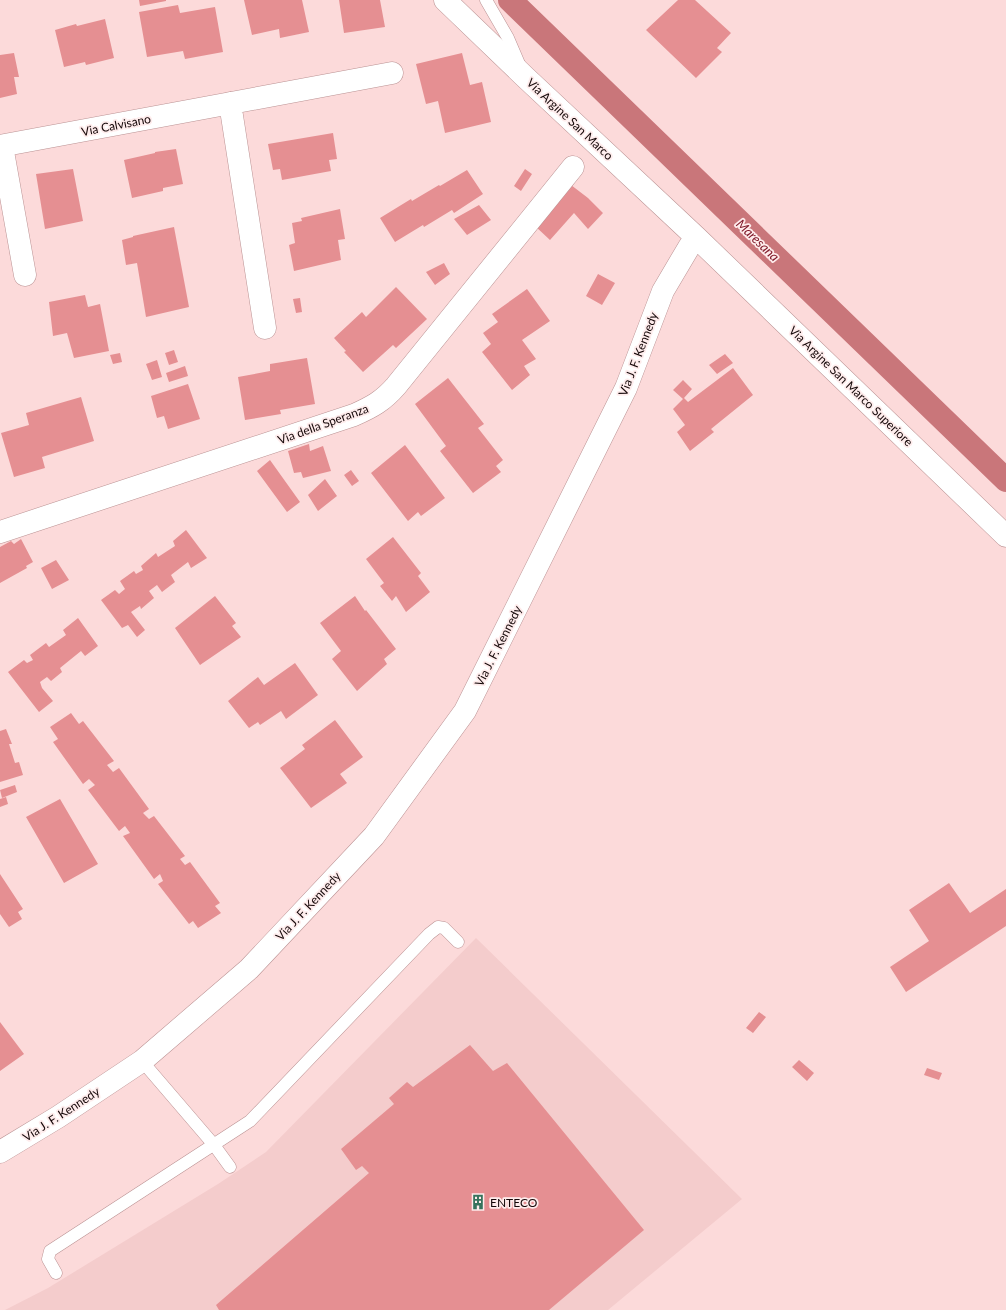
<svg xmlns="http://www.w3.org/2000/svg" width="1006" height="1310" font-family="Lato,sans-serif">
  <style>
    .built { fill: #f4cccc }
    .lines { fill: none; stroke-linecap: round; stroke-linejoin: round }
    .canal { stroke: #c9767a; stroke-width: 24 }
    .building { fill: #e58f92 }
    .lane-casing { stroke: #ba9293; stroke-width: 13 }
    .street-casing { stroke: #ba9293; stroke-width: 23 }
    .secondary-casing { stroke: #ba9293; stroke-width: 23 }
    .lane { stroke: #fff; stroke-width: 12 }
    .street { stroke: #fff; stroke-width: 22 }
    .secondary { stroke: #fff; stroke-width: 22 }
    .labels { text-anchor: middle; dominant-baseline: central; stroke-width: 3.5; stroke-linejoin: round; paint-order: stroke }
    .street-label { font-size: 12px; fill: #140708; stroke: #feecec }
    .poi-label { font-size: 12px; fill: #140708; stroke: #feecec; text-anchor: start }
    .water-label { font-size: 13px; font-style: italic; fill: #801b2b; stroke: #feecec }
  </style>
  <rect width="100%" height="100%" fill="#fcdada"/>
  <path class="built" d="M 476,938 L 742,1199 L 608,1310 L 5,1310 L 48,1288 L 218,1184 L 266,1152 Z"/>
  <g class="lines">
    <path class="canal" d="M 510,0 L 1006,480"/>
  </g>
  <path class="building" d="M 139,0 L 166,0 L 166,1 L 140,6 Z
    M 244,0 L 302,0 L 309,32 L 280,38 L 279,29 L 252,35 Z
    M 339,0 L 380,0 L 385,27 L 344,33 Z
    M 678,0 L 695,0 L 731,33 L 717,48 L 722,52 L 696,78 L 646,30 Z
    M 178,5 L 180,13 L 215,7 L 223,52 L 185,59 L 183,51 L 147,57 L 139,12 Z
    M 105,19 L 114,58 L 86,65 L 85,62 L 64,67 L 55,30 L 76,24 L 77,26 Z
    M 14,53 L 19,77 L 14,77 L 17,94 L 0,98 L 0,55 Z
    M 462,53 L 470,85 L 482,82 L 491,122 L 445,133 L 438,101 L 426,104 L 416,64 Z
    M 333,133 L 337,159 L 329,160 L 331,171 L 282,180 L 280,169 L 273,170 L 268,144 Z
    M 176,149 L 183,184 L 163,188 L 163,191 L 132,198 L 124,160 L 155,153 L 155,152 Z
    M 73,169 L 83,221 L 45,229 L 36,174 Z
    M 525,169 L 532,174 L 521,191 L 514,186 Z
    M 467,170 L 483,194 L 454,213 L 452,210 L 424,227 L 423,225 L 395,242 L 380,218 L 411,199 L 412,201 L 439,185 L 440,186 Z
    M 571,185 L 588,198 L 603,213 L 588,229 L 574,213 L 550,240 L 535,226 Z
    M 479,205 L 491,220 L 467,235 L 454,219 Z
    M 340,209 L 345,239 L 338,240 L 341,260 L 294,271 L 289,245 L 295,243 L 292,223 L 302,221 L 301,218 Z
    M 174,227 L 189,307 L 146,317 L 137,263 L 126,265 L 122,240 L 133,237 L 133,236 Z
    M 444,263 L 450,274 L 435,285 L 426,272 Z
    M 598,274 L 615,283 L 602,305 L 586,296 Z
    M 396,287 L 427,319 L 396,348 L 393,345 L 363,372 L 344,352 L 346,351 L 334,338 L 362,312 L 366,317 Z
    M 527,289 L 550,321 L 522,340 L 536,359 L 524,366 L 530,375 L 512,390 L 482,352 L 491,344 L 483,333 L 498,322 L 492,314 Z
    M 85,295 L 88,307 L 100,304 L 109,351 L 74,358 L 67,333 L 53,336 L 49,302 Z
    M 300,298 L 302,312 L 296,313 L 293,299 Z
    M 174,350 L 178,362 L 169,365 L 165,353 Z
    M 120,353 L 122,362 L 113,364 L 110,355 Z
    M 725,354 L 733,363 L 717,374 L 709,365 Z
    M 307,358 L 315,404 L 280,410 L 281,414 L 245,420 L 238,377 L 270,371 L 270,364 Z
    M 157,360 L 162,377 L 152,380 L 146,364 Z
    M 185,366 L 188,376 L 169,382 L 166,373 Z
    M 733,368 L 753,395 L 711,429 L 714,432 L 690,451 L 677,432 L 685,425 L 673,409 L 683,399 L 673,390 L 683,380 L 692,389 L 684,398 L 688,402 Z
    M 448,378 L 484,424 L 478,428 L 503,460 L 496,466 L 501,472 L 473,493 L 440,451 L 446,446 L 415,404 Z
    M 188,384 L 200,419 L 168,429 L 164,416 L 157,418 L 151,396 Z
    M 81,397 L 94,441 L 42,457 L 45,468 L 14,477 L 1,433 L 29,425 L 26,413 Z
    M 309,444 L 310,451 L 323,446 L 331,471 L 303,478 L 301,472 L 294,473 L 288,451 Z
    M 405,445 L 445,498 L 421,516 L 418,512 L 408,521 L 371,473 Z
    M 270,460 L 300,502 L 287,512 L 257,471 Z
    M 351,470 L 359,481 L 352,486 L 344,475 Z
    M 325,479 L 337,496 L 318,511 L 308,495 Z
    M 186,530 L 207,558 L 191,568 L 188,562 L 171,575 L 175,582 L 162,592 L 157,585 L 149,591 L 154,598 L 141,609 L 140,606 L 131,612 L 145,630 L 137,637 L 128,625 L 122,628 L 101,600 L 115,590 L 119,594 L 125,589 L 120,581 L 134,571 L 136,574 L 143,570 L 141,566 L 156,553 L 158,557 L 175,546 L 173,541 Z
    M 393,537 L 421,573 L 418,576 L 430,592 L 406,612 L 396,596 L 392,601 L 380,586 L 384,583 L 366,559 Z
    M 21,539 L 33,562 L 26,566 L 27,568 L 0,583 L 0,547 L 11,541 L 14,544 Z
    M 56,560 L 69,580 L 52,589 L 41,568 Z
    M 215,596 L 236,623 L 232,626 L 241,637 L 200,665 L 175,628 Z
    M 355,596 L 365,611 L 366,610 L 396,649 L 384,659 L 387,664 L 357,691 L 332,659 L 341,651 L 320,623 Z
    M 78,618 L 98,646 L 85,656 L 81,651 L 60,668 L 62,672 L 51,681 L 47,677 L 40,682 L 42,688 L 53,701 L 39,712 L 8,672 L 24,660 L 27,663 L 33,660 L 30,655 L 46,643 L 49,647 L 66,635 L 63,630 Z
    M 295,663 L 318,695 L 286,719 L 281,711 L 260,725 L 258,722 L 249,728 L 228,701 L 258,677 L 264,685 Z
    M 71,713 L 79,724 L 83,721 L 114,761 L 107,765 L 113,772 L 119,768 L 149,809 L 143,813 L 149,819 L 154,816 L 185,856 L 180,859 L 185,865 L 190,862 L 220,903 L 215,906 L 221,913 L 198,928 L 193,921 L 189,924 L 158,884 L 163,881 L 160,874 L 154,879 L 123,836 L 130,833 L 125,826 L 119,831 L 88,790 L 95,785 L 89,779 L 83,784 L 53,742 L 58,739 L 50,727 Z
    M 335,720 L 363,757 L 340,774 L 347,783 L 311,808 L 280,768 L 305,749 L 302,745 Z
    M 6,729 L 12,744 L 9,744 L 15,763 L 19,762 L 23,775 L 0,782 L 0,731 Z
    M 15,785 L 17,792 L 2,798 L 0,790 Z
    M 6,797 L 8,804 L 0,807 L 0,799 Z
    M 60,799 L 98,864 L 64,883 L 26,817 Z
    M 0,874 L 23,909 L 18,912 L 22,919 L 9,927 L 0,914 Z
    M 949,883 L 970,913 L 1006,889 L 1006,926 L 906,992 L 890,967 L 929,941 L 909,910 Z
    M 759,1012 L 766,1017 L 753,1033 L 746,1028 Z
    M 0,1022 L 24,1054 L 0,1071 Z
    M 470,1045 L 493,1071 L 507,1063 L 644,1230 L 549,1310 L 219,1310 L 216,1305 L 369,1173 L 362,1166 L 356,1170 L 341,1149 L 394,1104 L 389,1098 L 407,1082 L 413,1087 Z
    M 799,1060 L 814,1073 L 807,1081 L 792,1067 Z
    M 927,1068 L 942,1073 L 939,1080 L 924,1075 Z"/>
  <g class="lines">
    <g class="lane-casing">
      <path id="lane" d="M 486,0 L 508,38 L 520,66
        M 142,1061 L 214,1145 L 230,1167
        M 56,1273 L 48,1259 L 50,1251 L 250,1121 L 429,934 L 438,927 L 444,928 L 458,942"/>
    </g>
    <g class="street-casing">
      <path id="street" d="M 230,103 L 265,328
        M 0,146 L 392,73
        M 2,146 L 25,275
        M 0,532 L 354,415 C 372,407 383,401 396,386 L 573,167"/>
    </g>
    <g class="secondary-casing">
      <path id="secondary" d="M 445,0 L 525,77 L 696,237 L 1006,536
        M 0,1152 L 58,1117 L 142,1061 L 249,969 L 374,836 L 465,711 L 626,388 L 663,291 L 689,247 L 696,237"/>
    </g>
    <use href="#lane" class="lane"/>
    <use href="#street" class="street"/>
    <use href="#secondary" class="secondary"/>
  </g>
  <defs>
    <g id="building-bare" transform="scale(1.2)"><path d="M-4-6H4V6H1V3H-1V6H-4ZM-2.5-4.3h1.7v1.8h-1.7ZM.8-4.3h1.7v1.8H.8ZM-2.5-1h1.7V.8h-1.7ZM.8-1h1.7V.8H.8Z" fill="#37735d" stroke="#feecec" stroke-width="2.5" paint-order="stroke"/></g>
  </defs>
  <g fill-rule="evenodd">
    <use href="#building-bare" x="478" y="1202"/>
  </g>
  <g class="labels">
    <g class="street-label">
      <text transform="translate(570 119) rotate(43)">Via Argine San Marco</text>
      <text transform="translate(116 125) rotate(-11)">Via Calvisano</text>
      <text transform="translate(638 354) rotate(-69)">Via J. F. Kennedy</text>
      <text transform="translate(851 386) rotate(44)">Via Argine San Marco Superiore</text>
      <text transform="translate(323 424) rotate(-20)">Via della Speranza</text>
      <text transform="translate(498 646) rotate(-63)">Via J. F. Kennedy</text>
      <text transform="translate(308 906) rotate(-47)">Via J. F. Kennedy</text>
      <text transform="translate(61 1114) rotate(-33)">Via J. F. Kennedy</text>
    </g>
    <g class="poi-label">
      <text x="490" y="1202">ENTECO</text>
    </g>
    <g class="water-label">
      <text transform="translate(758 240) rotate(44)">Maresana</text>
    </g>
  </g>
</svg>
